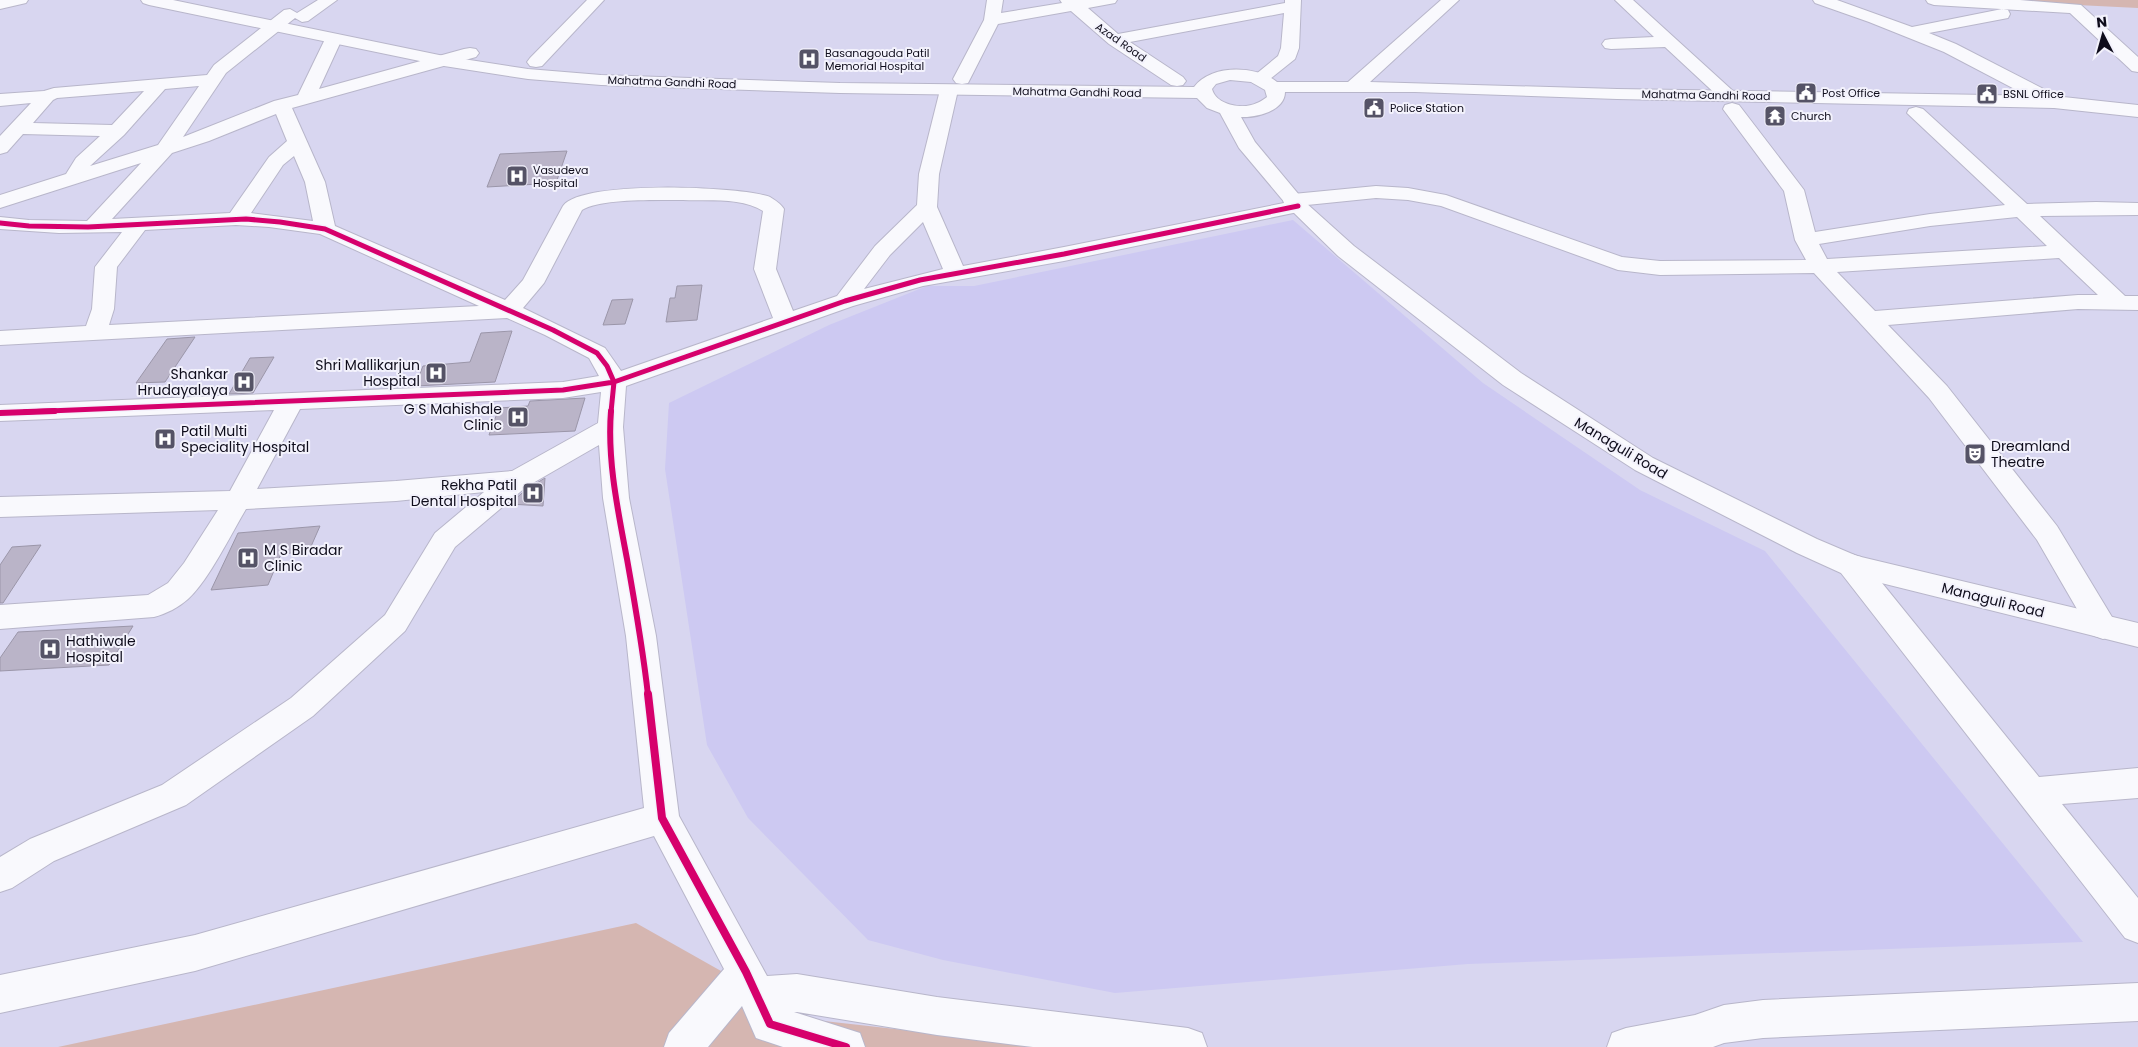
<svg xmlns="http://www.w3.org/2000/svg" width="2138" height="1047" font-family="Poppins,sans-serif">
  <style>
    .built { fill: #cdc9f2 }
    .green { fill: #d5b6b1 }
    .building { fill: #bab4c8; stroke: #9b96a9 }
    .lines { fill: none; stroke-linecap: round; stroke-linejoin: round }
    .minor-casing { stroke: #b8b6ca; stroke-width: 2 }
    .major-casing { stroke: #b8b6ca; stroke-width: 2 }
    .minor { fill: #f9f9fd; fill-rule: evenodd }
    .major { fill: #f9f9fd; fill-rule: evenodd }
    .cycleway-far2-casing { stroke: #f3f2fc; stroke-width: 8 }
    .cycleway-far1-casing { stroke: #f3f2fc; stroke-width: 9 }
    .cycleway-casing { stroke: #f3f2fc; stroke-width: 11 }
    .cycleway-far2 { stroke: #d6006c; stroke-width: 5 }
    .cycleway-far1 { stroke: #d6006c; stroke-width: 6 }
    .cycleway { stroke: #d6006c; stroke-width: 8 }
    .labels { text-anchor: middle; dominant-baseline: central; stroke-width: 4; stroke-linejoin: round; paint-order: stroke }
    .far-street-label { font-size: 11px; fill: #0e0c1b; stroke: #f3f2fc }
    .far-poi-label { font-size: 11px; fill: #0e0c1b; stroke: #f3f2fc; text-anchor: start }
    .poi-label { font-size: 14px; fill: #0e0c1b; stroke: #f3f2fc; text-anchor: end }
    .street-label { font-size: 14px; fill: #0e0c1b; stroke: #f3f2fc }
  </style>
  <rect width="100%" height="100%" fill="#d8d6f0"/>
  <path class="built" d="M 1293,220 L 1483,383 L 1640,490 L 1765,551 L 2083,942 L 1468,964 L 1115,993 L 943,960 L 868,940 L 748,818 L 707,745 L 665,469 L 669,403 L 829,325 L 927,286 L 974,286 Z"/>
  <path class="green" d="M 1979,0 L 2138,0 L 2138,8 Z
    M 636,923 L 806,1019 L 1056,1047 L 58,1047 Z"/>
  <path class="building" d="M 567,151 L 556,183 L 487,187 L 500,154 Z
    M 702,285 L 697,320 L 666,322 L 670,298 L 675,298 L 677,286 Z
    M 633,299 L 625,324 L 603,325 L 612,300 Z
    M 512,331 L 495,382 L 415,386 L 423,366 L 470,362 L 481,333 Z
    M 195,337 L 165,382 L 136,383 L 167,339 Z
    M 274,357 L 253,393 L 229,394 L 250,358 Z
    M 585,398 L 575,431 L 489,435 L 499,408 L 528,406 L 530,401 Z
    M 545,478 L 543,506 L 509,504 L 527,489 Z
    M 320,526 L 309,551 L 281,554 L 268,585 L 211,590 L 238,533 Z
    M 41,545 L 3,603 L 0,603 L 0,565 L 12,547 Z
    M 133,626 L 109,665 L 0,671 L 0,658 L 18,632 Z"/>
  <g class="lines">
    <g class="minor-casing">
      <path id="minor" d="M 318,0 L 337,0 L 308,21 L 302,22 L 295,18 L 226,73 L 183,137 L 274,101 L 298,95 L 327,35 L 333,34 L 339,35 L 342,39 L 319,89 L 464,49 L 470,48 L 476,49 L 479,53 L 476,57 L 292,108 L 325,182 L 335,226 L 505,300 L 523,280 L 563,206 C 581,180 739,186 770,197 C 775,200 781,204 784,209 L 776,269 L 793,311 L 837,296 L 875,246 L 917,205 L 919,174 L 940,90 L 943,86 L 949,85 L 955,86 L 958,90 L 939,174 L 937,207 L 963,266 L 1064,247 L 1284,203 L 1283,200 L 1286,196 L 1293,194 L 1376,186 L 1408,188 L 1446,195 L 1622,257 L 1660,261 L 1806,260 L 1795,240 L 1784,191 L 1723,109 L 1725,105 L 1732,103 L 1739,105 L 1801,186 L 1804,190 L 1815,232 L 1930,214 L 2005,205 L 1907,113 L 1909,109 L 1916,107 L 1923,109 L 2027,204 L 2096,202 L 2138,203 L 2138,215 L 2040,216 L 2125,296 L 2138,296 L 2138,310 L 2078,309 L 1888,325 L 1947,386 L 2057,526 L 2118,627 L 2114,635 L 2103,639 L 2092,635 L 2037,540 L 1929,398 L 1814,273 L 1660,275 L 1618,270 L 1441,206 L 1408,200 L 1376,198 L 1307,205 L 1305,210 L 1298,212 L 1064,261 L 923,286 L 853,306 L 626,386 L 623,427 L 629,498 L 656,636 L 679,816 L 767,976 L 797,974 L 937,997 L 1188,1028 L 1202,1033 L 1207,1047 L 1033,1047 L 937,1035 L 797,1012 L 794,1012 L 860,1033 L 865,1047 L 783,1047 L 756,1038 L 742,1006 L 708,1047 L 664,1047 L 669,1033 L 724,969 L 654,836 L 195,971 L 0,1013 L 0,975 L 195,935 L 644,808 L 626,636 L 603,498 L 599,445 L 526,487 L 455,547 L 405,631 L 313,716 L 186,805 L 54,861 L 12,888 L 0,892 L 0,857 L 30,839 L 162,785 L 291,698 L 385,615 L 435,533 L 484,492 L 396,501 L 246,509 C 231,534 209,580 188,599 C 179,607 166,614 154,617 L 0,629 L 0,605 L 148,595 L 168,583 L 184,563 L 218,510 L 0,517 L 0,497 L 230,491 L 274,410 L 0,421 L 0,405 L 563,382 L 599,376 L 589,358 L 545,335 L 507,318 L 0,345 L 0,331 L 86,326 L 92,309 L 95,267 L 122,232 L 59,233 L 0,229 L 0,217 L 29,220 L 87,221 L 141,163 L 0,208 L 0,195 L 66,174 L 76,158 L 100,136 L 23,134 L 7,152 L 0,154 L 0,136 L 31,103 L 0,106 L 0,94 L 44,91 L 54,88 L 207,75 L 214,65 L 284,10 L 290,9 L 297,13 ZM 199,86 L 158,145 L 90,166 L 124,135 L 165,89 ZM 144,91 L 112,125 L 33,123 L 53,100 L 57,98 ZM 276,114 L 287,141 L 269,157 L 230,213 L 112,219 L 172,153 L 209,141 ZM 294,156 L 305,182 L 313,221 L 251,213 L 283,165 ZM 683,200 C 708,201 742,197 763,211 L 754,269 L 773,318 L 621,371 L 605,348 L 523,308 L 544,283 L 582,210 C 601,198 659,200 683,200 ZM 2017,217 L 2047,246 L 1827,259 L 1819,244 L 1930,226 ZM 923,222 L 943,269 L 864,289 L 890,255 ZM 236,225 L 269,227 L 320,234 L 479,306 L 109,325 L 114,309 L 117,267 L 145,230 ZM 2059,258 L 2098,295 L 2078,295 L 1875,311 L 1837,272 ZM 601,392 L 598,423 L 512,471 L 396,481 L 257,489 L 300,409 L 563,398 Z
        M 587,0 L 604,0 L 542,66 L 536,67 L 530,66 L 527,62 L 530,58 Z
        M 987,0 L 1003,0 L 1001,13 L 1062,3 L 1060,0 L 1117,0 L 1115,3 L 1088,8 L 1118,34 L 1285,3 L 1285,0 L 1301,0 L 1299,48 L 1295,59 L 1265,83 L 1259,84 L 1253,83 L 1250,79 L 1278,56 L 1281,48 L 1284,13 L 1130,42 L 1183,77 L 1186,81 L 1183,85 L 1177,86 L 1171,85 L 1109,44 L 1071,11 L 998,24 L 968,83 L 962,84 L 956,83 L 953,79 L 984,20 Z
        M 1615,0 L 1633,0 L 1733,91 L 1736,95 L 1733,99 L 1727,100 L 1721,99 L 1665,47 L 1611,49 L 1605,48 L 1602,44 L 1605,40 L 1611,39 L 1654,37 Z
        M 1813,0 L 1837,0 L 1912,27 L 2002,9 L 2008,10 L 2010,14 L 2008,18 L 1929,33 L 1956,44 L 2061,98 L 2063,102 L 2061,106 L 2054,108 L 2047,106 L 1944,52 L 1869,22 L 1815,3 Z
        M 1926,0 L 2020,0 L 2081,5 L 2138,57 L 2138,72 L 2132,71 L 2070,13 L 1934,5 L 1928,3 Z
        M 1851,554 L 1861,557 L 2039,777 L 2138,768 L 2138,798 L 2062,804 L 2138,898 L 2138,943 L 2125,938 L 1841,573 L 1837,565 L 1841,557 Z
        M 2138,983 L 2138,1021 L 1763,1038 L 1724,1043 L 1713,1047 L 1607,1047 L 1612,1033 L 1626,1028 L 1695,1015 L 1724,1005 L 1763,1000 Z"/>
    </g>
    <g class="major-casing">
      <path id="major" d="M 0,0 L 28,0 L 26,3 L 0,9 Z
        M 141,0 L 173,0 L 444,56 L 528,69 L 601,75 L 840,83 L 1194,87 C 1211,64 1256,65 1277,82 L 1348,82 L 1441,0 L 1459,0 L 1370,82 L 1617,89 L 2054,96 L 2138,105 L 2138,117 L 2054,108 L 1617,99 L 1415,92 L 1285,92 C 1285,111 1256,118 1241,117 L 1255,142 L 1305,202 L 1354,246 L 1521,373 L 1653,458 L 1817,539 L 1857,556 L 2138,623 L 2138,647 L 1841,573 L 1797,553 L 1635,470 L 1503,385 L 1338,256 L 1291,210 L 1239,148 L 1220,113 L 1207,108 L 1197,98 L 840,93 L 601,85 L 528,79 L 444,66 L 149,5 L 143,3 ZM 1230,80 L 1251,82 L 1265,90 L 1267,97 C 1264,99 1260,102 1257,103 C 1243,110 1216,105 1212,89 L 1216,84 Z"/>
    </g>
    <use href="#minor" class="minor"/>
    <use href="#major" class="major"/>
    <g class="cycleway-far2-casing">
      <path id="cycleway-far2" d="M 0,223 L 29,226 L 88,227 L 246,219 L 280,222 L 325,229 L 553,330 L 597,353 L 607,366 L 614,382 L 611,412
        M 24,412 L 563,390 L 614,382 L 845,301 L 920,280 L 1064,254 L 1298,206"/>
    </g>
    <g class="cycleway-far1-casing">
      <path id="cycleway-far1" d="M 611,411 C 607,460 618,511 627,559 C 635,604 643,650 648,695
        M 0,413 L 55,411"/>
    </g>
    <g class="cycleway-casing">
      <path id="cycleway" d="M 648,694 L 662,818 L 746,972 L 770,1024 L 846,1047"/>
    </g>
    <use href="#cycleway-far2" class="cycleway-far2"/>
    <use href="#cycleway-far1" class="cycleway-far1"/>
    <use href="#cycleway" class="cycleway"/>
  </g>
  <defs>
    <g id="hospital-square" transform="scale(1.125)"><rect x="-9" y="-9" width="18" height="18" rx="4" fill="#555366" stroke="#f3f2fc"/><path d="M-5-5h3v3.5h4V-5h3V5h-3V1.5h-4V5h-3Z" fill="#fff"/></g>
    <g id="civic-square" transform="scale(1.125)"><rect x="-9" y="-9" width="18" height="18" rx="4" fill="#555366" stroke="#f3f2fc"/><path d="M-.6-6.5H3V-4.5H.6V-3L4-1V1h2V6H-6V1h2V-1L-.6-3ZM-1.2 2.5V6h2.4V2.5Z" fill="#fff"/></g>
    <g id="temple-square" transform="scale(1.125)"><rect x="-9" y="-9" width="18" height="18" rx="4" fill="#555366" stroke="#f3f2fc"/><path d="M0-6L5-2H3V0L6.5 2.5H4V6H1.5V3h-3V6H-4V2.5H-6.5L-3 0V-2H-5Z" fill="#fff"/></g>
    <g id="theatre-square" transform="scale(1.125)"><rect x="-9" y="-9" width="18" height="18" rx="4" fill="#555366" stroke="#f3f2fc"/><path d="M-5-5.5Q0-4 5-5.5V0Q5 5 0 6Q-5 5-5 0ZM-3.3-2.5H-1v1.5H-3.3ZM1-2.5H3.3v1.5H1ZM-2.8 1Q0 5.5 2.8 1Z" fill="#fff"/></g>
  </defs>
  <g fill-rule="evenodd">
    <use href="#hospital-square" x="809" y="59"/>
    <use href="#civic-square" x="1806" y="93"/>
    <use href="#civic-square" x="1987" y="94"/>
    <use href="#civic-square" x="1374" y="108"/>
    <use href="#temple-square" x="1775" y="116"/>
    <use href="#hospital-square" x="517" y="176"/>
    <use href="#hospital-square" x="436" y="373"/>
    <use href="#hospital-square" x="244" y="382"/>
    <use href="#hospital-square" x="518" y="417"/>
    <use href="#hospital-square" x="165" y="439"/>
    <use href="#theatre-square" x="1975" y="454"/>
    <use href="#hospital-square" x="533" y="493"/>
    <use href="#hospital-square" x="248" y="558"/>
    <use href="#hospital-square" x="50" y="649"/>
  </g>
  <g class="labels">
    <g class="far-street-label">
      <text transform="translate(1121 42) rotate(35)">Azad Road</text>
      <text transform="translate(672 82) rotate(2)">Mahatma Gandhi Road</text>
      <text transform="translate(1077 92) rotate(1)">Mahatma Gandhi Road</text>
      <text transform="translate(1706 95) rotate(1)">Mahatma Gandhi Road</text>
    </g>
    <g class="far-poi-label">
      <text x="825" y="53">Basanagouda Patil<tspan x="825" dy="13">Memorial Hospital</tspan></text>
      <text x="1822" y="93">Post Office</text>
      <text x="2003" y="94">BSNL Office</text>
      <text x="1390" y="108">Police Station</text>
      <text x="1791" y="116">Church</text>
      <text x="533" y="170">Vasudeva<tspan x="533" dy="13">Hospital</tspan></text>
    </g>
    <g class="poi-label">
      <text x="420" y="365">Shri Mallikarjun<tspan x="420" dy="16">Hospital</tspan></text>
      <text x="228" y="374">Shankar<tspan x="228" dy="16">Hrudayalaya</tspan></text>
      <text x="502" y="409">G S Mahishale<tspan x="502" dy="16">Clinic</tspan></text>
      <text x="181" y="431" text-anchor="start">Patil Multi<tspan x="181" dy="16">Speciality Hospital</tspan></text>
      <text x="1991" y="446" text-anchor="start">Dreamland<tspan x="1991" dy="16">Theatre</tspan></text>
      <text x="517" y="485">Rekha Patil<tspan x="517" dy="16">Dental Hospital</tspan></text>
      <text x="264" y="550" text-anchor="start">M S Biradar<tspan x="264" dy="16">Clinic</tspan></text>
      <text x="66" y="641" text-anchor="start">Hathiwale<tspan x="66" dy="16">Hospital</tspan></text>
    </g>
    <g class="street-label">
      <text transform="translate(1621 448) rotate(31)">Managuli Road</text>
      <text transform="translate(1993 600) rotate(14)">Managuli Road</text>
    </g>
  </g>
  <g transform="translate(2103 35) rotate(354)" stroke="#f3f2fc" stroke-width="4" paint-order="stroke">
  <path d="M0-4L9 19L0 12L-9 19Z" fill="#0e0c1b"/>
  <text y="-8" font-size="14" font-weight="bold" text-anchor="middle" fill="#0e0c1b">N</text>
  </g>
</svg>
